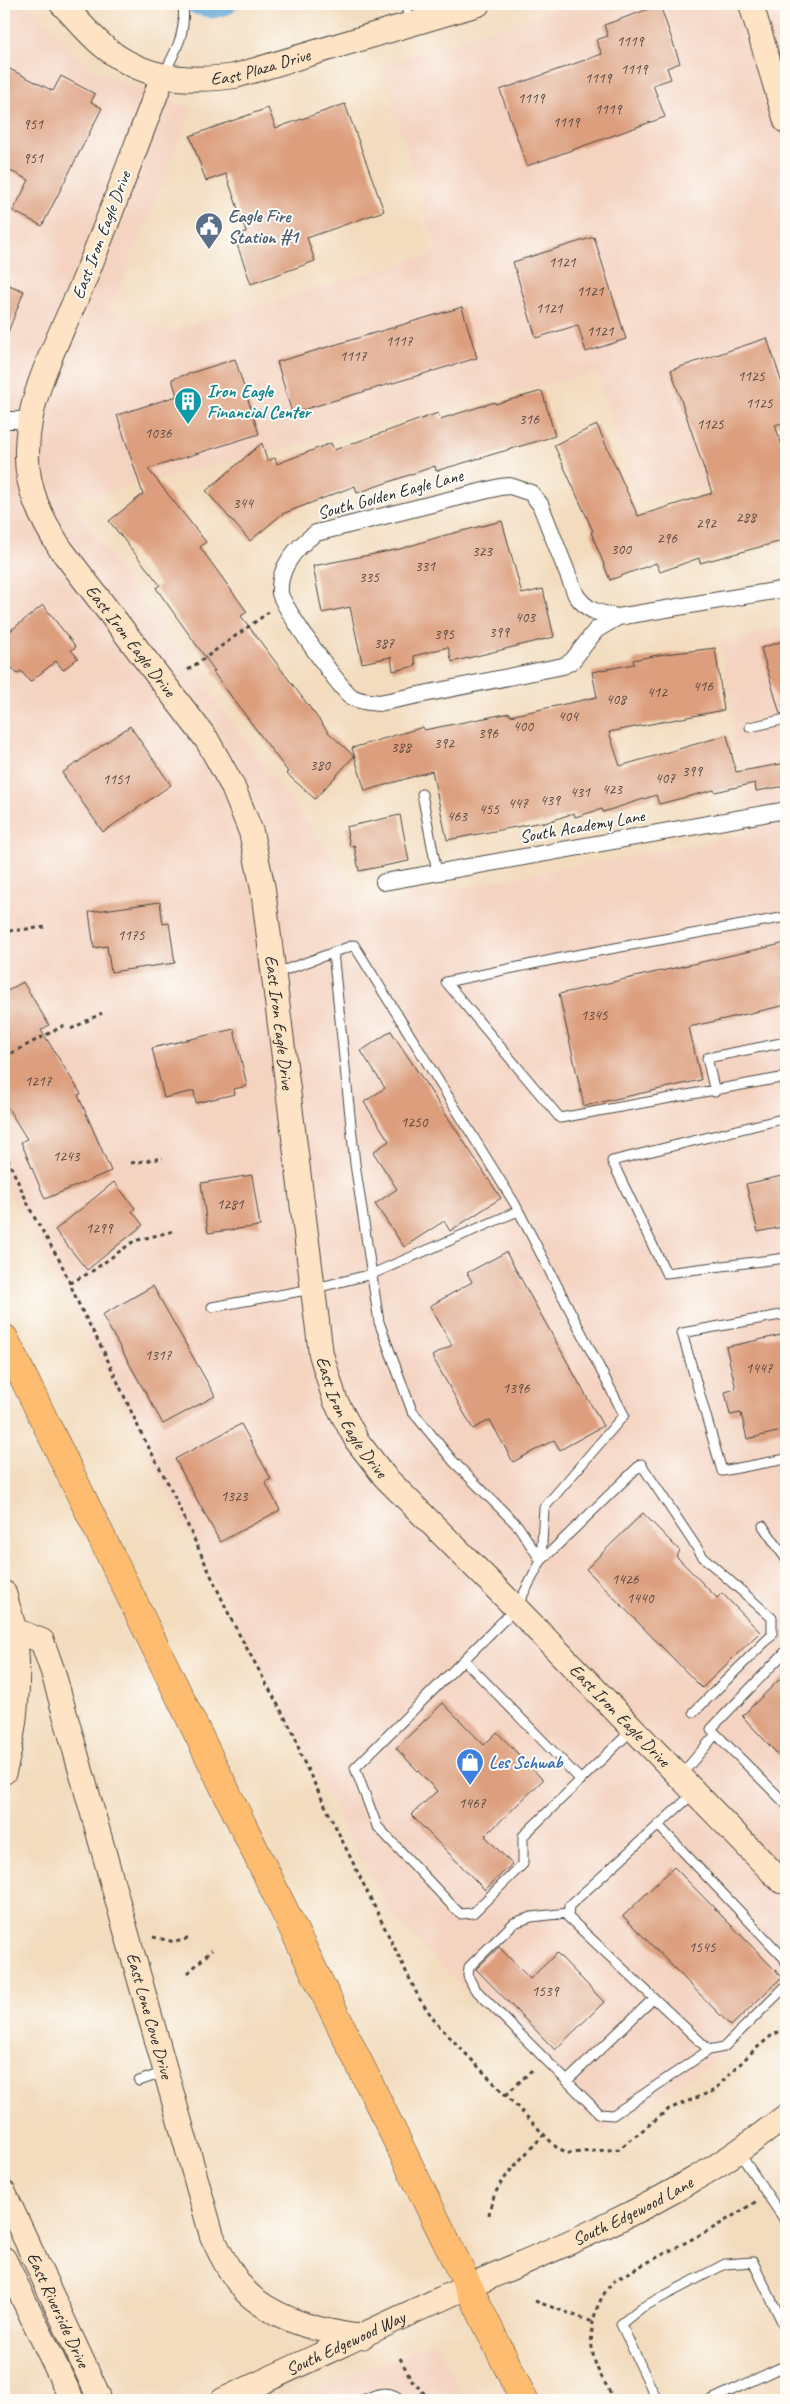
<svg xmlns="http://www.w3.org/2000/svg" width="790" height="2404" font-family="Caveat,sans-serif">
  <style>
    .built { fill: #f4d3c1 }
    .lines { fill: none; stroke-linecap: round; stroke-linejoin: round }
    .canal { stroke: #60a4d5; stroke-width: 21 }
    .building { fill: #dc9e7d }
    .lane-casing { stroke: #494641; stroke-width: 11 }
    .street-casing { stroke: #494641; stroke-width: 18 }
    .secondary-casing { stroke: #494641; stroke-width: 26 }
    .highway-casing { stroke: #494641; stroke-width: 29 }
    .path { stroke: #494641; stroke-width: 3; stroke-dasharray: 4 4; stroke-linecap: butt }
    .lane { stroke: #fff; stroke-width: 9 }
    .street { stroke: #fff; stroke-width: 16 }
    .secondary { stroke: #fee4c5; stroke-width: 24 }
    .highway { stroke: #fdbc6f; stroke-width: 28 }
    .labels { text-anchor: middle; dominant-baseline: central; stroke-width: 4; stroke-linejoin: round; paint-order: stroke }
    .number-label { font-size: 15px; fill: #574840 }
    .street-label { font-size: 18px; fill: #2b2b2b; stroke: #fdfcf7 }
    .service-label { font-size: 18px; font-weight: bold; fill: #4e5e75; stroke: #fdfcf7; text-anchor: start }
    .culture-label { font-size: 18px; font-weight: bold; fill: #0d838f; stroke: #fdfcf7; text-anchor: start }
    .shop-label { font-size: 18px; font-weight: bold; fill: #366cbe; stroke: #fdfcf7; text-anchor: start }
  </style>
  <rect width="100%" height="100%" fill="#fdfcf7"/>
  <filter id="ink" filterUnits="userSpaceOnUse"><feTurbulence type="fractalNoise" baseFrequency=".02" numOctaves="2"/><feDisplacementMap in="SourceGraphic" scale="10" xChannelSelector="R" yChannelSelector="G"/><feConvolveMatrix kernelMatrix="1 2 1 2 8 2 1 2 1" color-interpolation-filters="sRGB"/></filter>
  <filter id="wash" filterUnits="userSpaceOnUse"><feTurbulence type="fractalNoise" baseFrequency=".0096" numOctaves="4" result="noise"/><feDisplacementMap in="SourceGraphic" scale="20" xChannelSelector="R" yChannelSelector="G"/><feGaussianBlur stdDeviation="1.12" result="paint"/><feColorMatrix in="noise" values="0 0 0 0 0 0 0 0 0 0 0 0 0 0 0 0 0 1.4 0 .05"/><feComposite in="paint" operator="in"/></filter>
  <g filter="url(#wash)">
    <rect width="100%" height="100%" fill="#f3dcbe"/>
    <path class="built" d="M 4,4 L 27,4 L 93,71 L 192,109 L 110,310 L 168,332 L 437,253 L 382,65 L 569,4 L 786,4 L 786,470 L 638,503 L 597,372 L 70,501 L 297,811 L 299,811 L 365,905 L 751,834 L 732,733 L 735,733 L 720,642 L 786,626 L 786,1993 L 728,2053 L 603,2132 L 389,1912 L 4,1182 Z
      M 436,2341 L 464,2400 L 291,2400 Z"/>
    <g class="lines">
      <path class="canal" d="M 197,4 L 213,8 L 227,4"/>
    </g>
    <g id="blocks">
      <path class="building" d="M 660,5 L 680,63 L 667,68 L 671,79 L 653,85 L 665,117 L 527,166 L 500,90 L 602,54 L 596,40 L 608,36 L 604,25 Z
        M 4,66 L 53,91 L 61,76 L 95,94 L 91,102 L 102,108 L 42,226 L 13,211 L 29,180 L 4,168 Z
        M 345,104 L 384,211 L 307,238 L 315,261 L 251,284 L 234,236 L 246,232 L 226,174 L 206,181 L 190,136 L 268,108 L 276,128 Z
        M 594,237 L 626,339 L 586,352 L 578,325 L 536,338 L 513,262 Z
        M 4,283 L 24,291 L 5,340 L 4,340 Z
        M 462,307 L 477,358 L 292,413 L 277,362 Z
        M 767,338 L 786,395 L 786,422 L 775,425 L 786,458 L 786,540 L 700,563 L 699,558 L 660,572 L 656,563 L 610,580 L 591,532 L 593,531 L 554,445 L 597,425 L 638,516 L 712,493 L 671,370 Z
        M 235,359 L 259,434 L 148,469 L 206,542 L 200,547 L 247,612 L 241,616 L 329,733 L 354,756 L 315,799 L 286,773 L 288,772 L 213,672 L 215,671 L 156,588 L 160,585 L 109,521 L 143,494 L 117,415 L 177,396 L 172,379 Z
        M 542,391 L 555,436 L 436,471 L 435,466 L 357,493 L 355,486 L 282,514 L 250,541 L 206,491 L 262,443 L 267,461 L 275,458 L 277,464 L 331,443 L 334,450 L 438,413 L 440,419 L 495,402 L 495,404 Z
        M 502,521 L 522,594 L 543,589 L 554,637 L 452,662 L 448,647 L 414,656 L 416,666 L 393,671 L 391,657 L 362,663 L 350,607 L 322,613 L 313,566 L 400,549 L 442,536 Z
        M 43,605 L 76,647 L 71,650 L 78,658 L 63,670 L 56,661 L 30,682 L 21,671 L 17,674 L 4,657 L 4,636 Z
        M 786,640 L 786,713 L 780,714 L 761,648 Z
        M 715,648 L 724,710 L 609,732 L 620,766 L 727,735 L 736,772 L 786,763 L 786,786 L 756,791 L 755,783 L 715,792 L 714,790 L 659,804 L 656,795 L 603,812 L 602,809 L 575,817 L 574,813 L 542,824 L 542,822 L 447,840 L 432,771 L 365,791 L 352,748 L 423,727 L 424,730 L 510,713 L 510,716 L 597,697 L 592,672 L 634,664 L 633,660 L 658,655 Z
        M 130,726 L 171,785 L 103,832 L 62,773 Z
        M 400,815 L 409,861 L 359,871 L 354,845 L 350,846 L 346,827 Z
        M 160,902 L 163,924 L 169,923 L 175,963 L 111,972 L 107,946 L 94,948 L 89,912 Z
        M 786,943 L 786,1005 L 689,1027 L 701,1080 L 584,1106 L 559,994 Z
        M 23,982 L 49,1025 L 41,1030 L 81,1094 L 78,1095 L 111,1171 L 45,1199 L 21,1142 L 27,1139 L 4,1102 L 4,993 Z
        M 234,1029 L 247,1086 L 234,1089 L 235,1094 L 196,1103 L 194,1091 L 164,1098 L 152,1048 Z
        M 391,1031 L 501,1198 L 450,1231 L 444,1221 L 404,1247 L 375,1204 L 397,1189 L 373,1152 L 389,1141 L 364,1102 L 385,1088 L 361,1051 Z
        M 252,1175 L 260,1226 L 208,1233 L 201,1183 Z
        M 786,1175 L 786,1226 L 758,1232 L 746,1184 Z
        M 114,1182 L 135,1208 L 132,1211 L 143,1225 L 87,1270 L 55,1230 Z
        M 506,1252 L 603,1426 L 560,1450 L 554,1440 L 513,1462 L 490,1420 L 473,1429 L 432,1356 L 452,1345 L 430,1306 L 472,1282 L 467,1273 Z
        M 153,1286 L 215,1396 L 163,1424 L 102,1315 Z
        M 786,1334 L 786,1430 L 747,1439 L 741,1413 L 730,1415 L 725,1392 L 736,1389 L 726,1347 Z
        M 241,1424 L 271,1479 L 265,1482 L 280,1510 L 220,1542 L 175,1459 Z
        M 643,1513 L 680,1551 L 676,1556 L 717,1598 L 722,1593 L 760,1632 L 702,1688 L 586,1569 Z
        M 786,1673 L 786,1763 L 742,1716 Z
        M 443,1703 L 484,1745 L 497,1732 L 543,1780 L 485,1836 L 512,1864 L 485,1890 L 411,1815 L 437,1791 L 396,1748 Z
        M 674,1867 L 782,1977 L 731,2026 L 623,1916 Z
        M 499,1947 L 530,1979 L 557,1953 L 604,2002 L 555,2050 L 476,1969 Z"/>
    </g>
  </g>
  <g filter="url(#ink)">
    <use href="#blocks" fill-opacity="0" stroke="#494641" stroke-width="1"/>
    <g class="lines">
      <g class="lane-casing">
        <path id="lane" d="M 405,4 L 411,23
          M 164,74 C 177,48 186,34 183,4
          M 750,727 L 786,719
          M 422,794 L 437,872
          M 786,917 L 571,956 L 446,982 L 560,1118 L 786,1077
          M 333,952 L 355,1164 L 379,1322 L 412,1411 L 453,1461 L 518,1526 L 541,1561 L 641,1464 L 703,1557 L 772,1618 L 772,1635 L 694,1712
          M 274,974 L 354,945 L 515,1204 L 624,1415 L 544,1508 L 541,1561 L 516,1608 L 355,1768 L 377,1826 L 460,1914 L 473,1913 L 523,1864 L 523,1836 L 632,1730
          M 715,1092 L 707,1058 L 786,1042
          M 786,1118 L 612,1161 L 666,1273 L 786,1258
          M 212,1307 L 312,1289 L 372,1274 L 518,1211
          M 786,1314 L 682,1333 L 722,1471 L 786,1459
          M 763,1526 L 786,1559
          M 464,1660 L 581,1780
          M 716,1734 L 711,1729 L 786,1651
          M 681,1775 L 716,1734 L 786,1804
          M 694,1793 L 569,1906 L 568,1917 L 709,2050
          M 658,1825 L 784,1958 L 786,1963
          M 568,1913 L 531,1917 L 514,1923 L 469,1967 L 468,1976 L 474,1988 L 600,2114 L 613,2115 L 709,2050 L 724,2047 L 786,1986
          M 139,2081 L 165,2072
          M 567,2081 L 654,1998
          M 738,2151 L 786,2222
          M 363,2400 C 377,2393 389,2389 402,2400
          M 657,2400 L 621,2324 L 641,2308 L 725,2264 L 753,2262 L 786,2330
          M 711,2400 L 786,2365"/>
      </g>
      <g class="street-casing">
        <path id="street" d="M 4,420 L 30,420
          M 510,486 L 531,493 L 540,504 L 576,595 C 588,612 598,613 618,617 L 596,630 L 572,661 L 563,666 L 379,703 C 370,702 360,702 352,697 C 341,691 281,604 280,593 C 278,568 296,547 316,533 L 500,487 Z
          M 618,617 L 786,589
          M 384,882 L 786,810"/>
      </g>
      <g class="secondary-casing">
        <g id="secondary">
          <path id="s1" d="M 62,4 C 75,17 88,33 102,45 C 142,79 186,83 235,76 L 478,4"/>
          <path d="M 751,4 L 786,121"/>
          <path id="s2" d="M 163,76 C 137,143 112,211 85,278 C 62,334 27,392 27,453 C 26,489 42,520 60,548 L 207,740 L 232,785 L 251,832 L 263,889 L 321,1354 L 335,1400 L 357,1441 L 385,1477 L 516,1608 L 781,1881"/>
          <path d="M 4,1593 C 7,1605 12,1618 14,1630 C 21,1676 16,1728 4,1772"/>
          <path id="s3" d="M 14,1630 L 42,1641 L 53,1672 L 212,2236 C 221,2256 237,2286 254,2299 C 286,2323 323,2332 362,2337"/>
          <path id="s4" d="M 4,2193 L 98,2395 L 95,2400"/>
          <path d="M 4,2259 L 72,2400"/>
          <path id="s5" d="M 223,2400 C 304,2363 385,2324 467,2287 C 544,2253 623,2222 696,2178 C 728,2160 757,2138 786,2116"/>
        </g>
      </g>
      <g class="highway-casing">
        <path id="highway" d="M 4,1338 L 524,2400"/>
      </g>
      <path class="path" d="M 188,670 L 269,612
        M 9,931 L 46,927
        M 71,1029 L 102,1013
        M 4,1057 L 67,1024
        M 4,1151 L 33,1215 L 61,1263 L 80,1307 L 104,1352 L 142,1435 L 169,1485 L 233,1623 L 295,1736 L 301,1756 L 419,1998 L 437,2024 L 557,2148 L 569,2153 L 619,2149 L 669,2109 L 713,2091 L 753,2051 L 771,2036 L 786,2028
        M 131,1163 L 163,1158
        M 70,1283 L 91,1272 L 134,1241 L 174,1231
        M 153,1937 L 175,1942 L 191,1938
        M 188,1973 L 212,1950
        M 506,2095 L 534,2068
        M 779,2186 L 786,2181
        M 489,2215 C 493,2181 522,2160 544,2134
        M 535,2301 L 593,2322
        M 400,2358 L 411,2379 L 430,2400
        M 614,2400 C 608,2387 599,2375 595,2362 C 586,2333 595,2299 616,2279 L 715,2227 L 757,2201"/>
      <use href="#lane" class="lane"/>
      <use href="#street" class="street"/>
      <use href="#secondary" class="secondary"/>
      <use href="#highway" class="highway"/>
    </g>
  </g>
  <defs>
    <g id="civic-pin" transform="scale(1.4375)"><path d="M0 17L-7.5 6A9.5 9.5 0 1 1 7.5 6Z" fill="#5c6f8a" stroke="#fdfcf7"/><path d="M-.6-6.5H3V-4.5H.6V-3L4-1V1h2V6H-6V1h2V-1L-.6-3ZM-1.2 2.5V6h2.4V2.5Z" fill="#fff"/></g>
    <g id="building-pin" transform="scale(1.4375)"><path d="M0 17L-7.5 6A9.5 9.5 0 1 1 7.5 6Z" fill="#0f9aa8" stroke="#fdfcf7"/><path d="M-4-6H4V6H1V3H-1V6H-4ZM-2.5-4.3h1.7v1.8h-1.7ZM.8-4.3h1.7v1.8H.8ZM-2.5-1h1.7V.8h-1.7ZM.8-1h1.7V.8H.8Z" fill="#fff"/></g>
    <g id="shop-pin" transform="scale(1.4375)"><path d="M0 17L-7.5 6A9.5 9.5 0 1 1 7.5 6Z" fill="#3f7fe0" stroke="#fdfcf7"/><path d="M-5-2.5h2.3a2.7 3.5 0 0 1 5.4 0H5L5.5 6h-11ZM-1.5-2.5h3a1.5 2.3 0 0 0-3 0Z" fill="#fff"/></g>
  </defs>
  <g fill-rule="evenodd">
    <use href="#civic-pin" x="209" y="226"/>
    <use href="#building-pin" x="188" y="401"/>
    <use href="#shop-pin" x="470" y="1762"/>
  </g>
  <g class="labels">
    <g class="number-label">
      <text x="630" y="41">1119</text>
      <text x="634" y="69">1119</text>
      <text x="598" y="78">1119</text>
      <text x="531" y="98">1119</text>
      <text x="608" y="109">1119</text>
      <text x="566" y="122">1119</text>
      <text x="33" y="124">951</text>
      <text x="33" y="158">951</text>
      <text x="562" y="262">1121</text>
      <text x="590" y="291">1121</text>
      <text x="549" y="308">1121</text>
      <text x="600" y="331">1121</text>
      <text x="399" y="341">1117</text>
      <text x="353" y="356">1117</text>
      <text x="751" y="376">1125</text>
      <text x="759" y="403">1125</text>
      <text x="529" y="419">316</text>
      <text x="710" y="424">1125</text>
      <text x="158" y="433">1036</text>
      <text x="243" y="503">344</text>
      <text x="746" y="517">288</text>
      <text x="706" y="523">292</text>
      <text x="667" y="538">296</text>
      <text x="621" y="549">300</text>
      <text x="482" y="551">323</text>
      <text x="425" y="566">331</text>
      <text x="369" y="577">335</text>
      <text x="525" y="617">403</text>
      <text x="499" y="632">399</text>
      <text x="444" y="634">395</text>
      <text x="384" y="643">387</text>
      <text x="703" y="686">416</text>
      <text x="657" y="692">412</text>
      <text x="616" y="699">408</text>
      <text x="568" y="716">404</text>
      <text x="523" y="726">400</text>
      <text x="488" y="733">396</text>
      <text x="444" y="743">392</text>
      <text x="401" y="747">388</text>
      <text x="320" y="765">380</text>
      <text x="692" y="771">399</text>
      <text x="665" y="778">407</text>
      <text x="116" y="779">1151</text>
      <text x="612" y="789">423</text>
      <text x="580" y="792">431</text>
      <text x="550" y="800">439</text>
      <text x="518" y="803">447</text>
      <text x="489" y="809">455</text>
      <text x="457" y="816">463</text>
      <text x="131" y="935">1175</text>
      <text x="594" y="1015">1345</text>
      <text x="38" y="1081">1217</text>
      <text x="414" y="1122">1250</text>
      <text x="66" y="1156">1243</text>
      <text x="230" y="1204">1281</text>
      <text x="99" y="1228">1299</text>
      <text x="158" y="1355">1317</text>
      <text x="759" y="1368">1447</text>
      <text x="516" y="1388">1396</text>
      <text x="234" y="1496">1323</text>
      <text x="625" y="1579">1426</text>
      <text x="640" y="1598">1440</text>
      <text x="472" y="1803">1467</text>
      <text x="702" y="1947">1545</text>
      <text x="545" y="1991">1539</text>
    </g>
    <g class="street-label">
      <text stroke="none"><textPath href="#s1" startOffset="225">East Plaza Drive</textPath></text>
      <text transform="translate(101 235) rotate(-69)">East Iron Eagle Drive</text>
      <text transform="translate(390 494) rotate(-15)">South Golden Eagle Lane</text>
      <text stroke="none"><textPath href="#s2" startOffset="621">East Iron Eagle Drive</textPath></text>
      <text transform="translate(582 826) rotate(-10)">South Academy Lane</text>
      <text stroke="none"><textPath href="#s2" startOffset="1041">East Iron Eagle Drive</textPath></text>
      <text stroke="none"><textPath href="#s2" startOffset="1446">East Iron Eagle Drive</textPath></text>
      <text stroke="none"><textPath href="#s2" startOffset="1850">East Iron Eagle Drive</textPath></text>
      <text stroke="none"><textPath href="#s3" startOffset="420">East Lone Cove Drive</textPath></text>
      <text stroke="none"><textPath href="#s5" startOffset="451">South Edgewood Lane</textPath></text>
      <text stroke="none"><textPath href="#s4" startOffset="129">East Riverside Drive</textPath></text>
      <text stroke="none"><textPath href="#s5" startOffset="135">South Edgewood Way</textPath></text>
    </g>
    <g class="service-label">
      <text x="228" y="216">Eagle Fire<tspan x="228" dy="21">Station #1</tspan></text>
    </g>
    <g class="culture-label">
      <text x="207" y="391">Iron Eagle<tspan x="207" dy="21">Financial Center</tspan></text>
    </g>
    <g class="shop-label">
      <text x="489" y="1762">Les Schwab</text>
    </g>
  </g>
  <rect width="790" height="2404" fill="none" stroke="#fdfcf7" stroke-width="20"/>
</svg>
